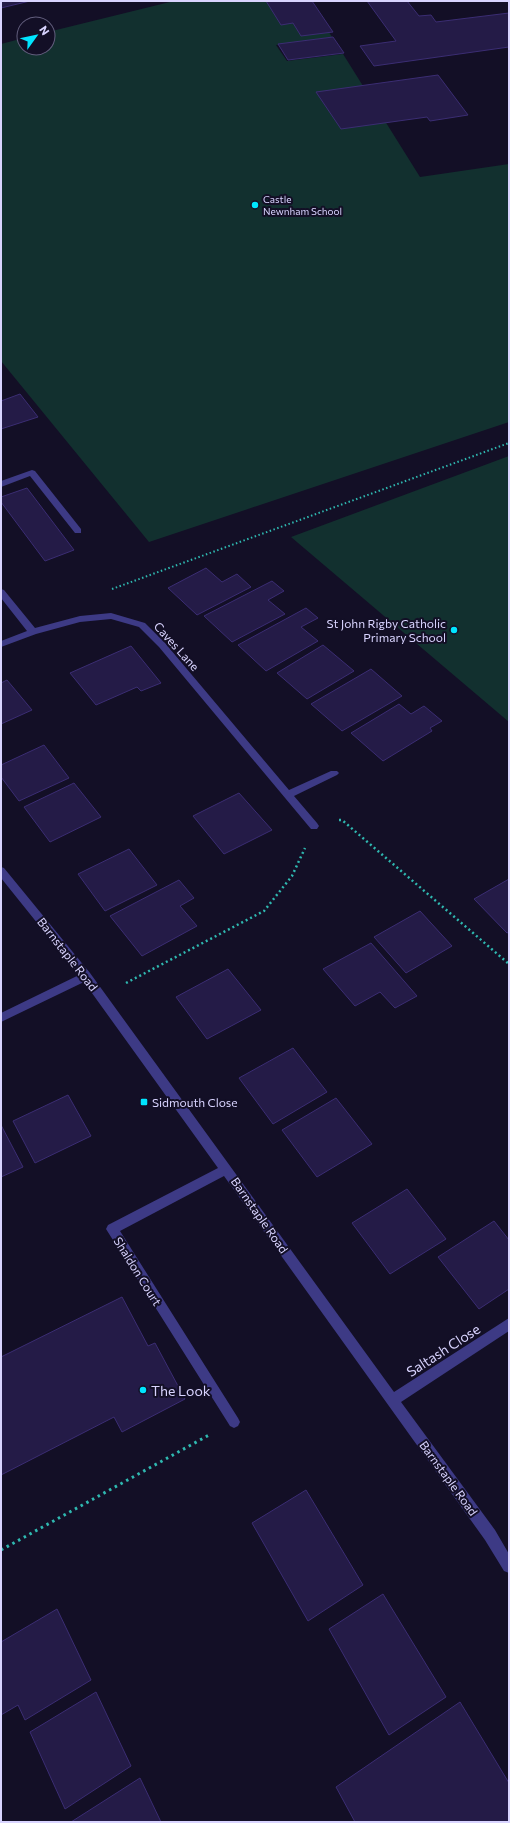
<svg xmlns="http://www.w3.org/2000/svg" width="510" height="1823" font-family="Commissioner,sans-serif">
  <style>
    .green { fill: #12302f }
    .building { fill: #241b47; stroke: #3b2d73 }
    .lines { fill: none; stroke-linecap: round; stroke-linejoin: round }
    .path-far2 { stroke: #2fb8b0; stroke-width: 2; stroke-dasharray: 1.5 2.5; stroke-linecap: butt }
    .path-far1 { stroke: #2fb8b0; stroke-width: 2.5; stroke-dasharray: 2 3; stroke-linecap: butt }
    .path { stroke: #2fb8b0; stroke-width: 3; stroke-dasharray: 2.5 4; stroke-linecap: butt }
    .minor { fill: #3d3a85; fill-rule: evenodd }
    .poi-dot { fill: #00e5ff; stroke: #130f26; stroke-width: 1.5 }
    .labels { text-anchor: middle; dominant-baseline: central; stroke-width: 4; stroke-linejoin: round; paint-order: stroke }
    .far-poi-label { font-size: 10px; fill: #d9d4ff; stroke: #130f26; text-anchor: start }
    .poi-label { font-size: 12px; fill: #d9d4ff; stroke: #130f26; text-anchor: end }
    .street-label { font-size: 12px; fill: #d9d4ff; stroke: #130f26 }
    .near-street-label { font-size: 14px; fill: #d9d4ff; stroke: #130f26 }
    .near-poi-label { font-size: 14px; fill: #d9d4ff; stroke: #130f26; text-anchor: start }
  </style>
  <rect width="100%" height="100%" fill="#130f26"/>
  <path class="green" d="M 174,1 L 309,1 L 332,37 L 276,45 L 287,61 L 343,54 L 420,177 L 509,164 L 509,422 L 149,542 L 1,361 L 1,44 L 24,38 L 24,48 L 48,48 L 48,32 Z
    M 509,456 L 509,722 L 291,537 Z"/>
  <path class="building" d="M 1,1 L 30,1 L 1,8 Z
    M 266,1 L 312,1 L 333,32 L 301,36 L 293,23 L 281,25 Z
    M 367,1 L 407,1 L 419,16 L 431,15 L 436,22 L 509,13 L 509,47 L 374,66 L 360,46 L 396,41 Z
    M 333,37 L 344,53 L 288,60 L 278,44 Z
    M 438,75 L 468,115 L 430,121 L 427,117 L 341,129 L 316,92 Z
    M 20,394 L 38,417 L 1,429 L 1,401 Z
    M 27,488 L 74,550 L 45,561 L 1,502 L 1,497 Z
    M 206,568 L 222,582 L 237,574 L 251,587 L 197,615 L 168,588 Z
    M 272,581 L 284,591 L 268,600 L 285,614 L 232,642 L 204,616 Z
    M 306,608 L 318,618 L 301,627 L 318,641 L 266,671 L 238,645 Z
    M 323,645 L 354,671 L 307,699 L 277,673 Z
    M 131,646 L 161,683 L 141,691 L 137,687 L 96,705 L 70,673 Z
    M 371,669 L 402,696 L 342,731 L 311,704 Z
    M 7,680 L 32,710 L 1,724 L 1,683 Z
    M 399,704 L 411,714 L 424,706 L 442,721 L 430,728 L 432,731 L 383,761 L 351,733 Z
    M 44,745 L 69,778 L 19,801 L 1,777 L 1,765 Z
    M 74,783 L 101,817 L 50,842 L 24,807 Z
    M 239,793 L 272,830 L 224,854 L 193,816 Z
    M 129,849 L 157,885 L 105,911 L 78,874 Z
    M 509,879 L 509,932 L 507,933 L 474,899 Z
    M 179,880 L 194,898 L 180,906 L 197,926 L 142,956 L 110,916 Z
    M 420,911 L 452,946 L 406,973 L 374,937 Z
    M 371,943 L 417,996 L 395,1008 L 380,992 L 355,1006 L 323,969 Z
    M 228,969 L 261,1010 L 207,1039 L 176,997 Z
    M 293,1048 L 327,1092 L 273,1124 L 239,1078 Z
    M 68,1095 L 91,1136 L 35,1163 L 13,1121 Z
    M 336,1098 L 372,1144 L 317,1177 L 282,1130 Z
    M 1,1125 L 23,1167 L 1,1177 Z
    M 407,1189 L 446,1239 L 390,1274 L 352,1223 Z
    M 494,1221 L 509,1240 L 509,1289 L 479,1309 L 438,1257 Z
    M 122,1297 L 148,1346 L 155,1343 L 185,1399 L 122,1432 L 114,1417 L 1,1475 L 1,1357 Z
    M 306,1490 L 363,1585 L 308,1621 L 252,1523 Z
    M 383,1594 L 446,1697 L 389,1735 L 329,1629 Z
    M 57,1609 L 91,1680 L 25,1720 L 18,1705 L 1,1715 L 1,1642 Z
    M 96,1692 L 131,1766 L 65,1809 L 30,1732 Z
    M 460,1702 L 509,1783 L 509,1822 L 355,1822 L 336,1787 Z
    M 140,1778 L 161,1822 L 71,1822 Z"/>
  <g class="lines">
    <path class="path-far2" d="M 112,589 L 509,443"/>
    <path class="path-far1" d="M 339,820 L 342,820 L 509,964
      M 126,983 L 264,911 L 292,876 L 305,848"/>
    <path class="path" d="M 1,1550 L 209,1435"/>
    <path class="minor" d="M 32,470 L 35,471 L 81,529 L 81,533 L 75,533 L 30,476 L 1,487 L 1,481 Z
      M 1,589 L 4,590 L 35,628 L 80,616 L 111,613 L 145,623 L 165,643 L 289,790 L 331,771 L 337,771 L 339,773 L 337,775 L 294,796 L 317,823 L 319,826 L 317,829 L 311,829 L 159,647 L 139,627 L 111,619 L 80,622 L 36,634 L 1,647 L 1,641 L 27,631 L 1,598 Z
      M 1,867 L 4,868 L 90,973 L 394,1392 L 509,1318 L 509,1331 L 401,1402 L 495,1530 L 509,1554 L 509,1573 L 504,1571 L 485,1540 L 224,1176 L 120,1231 L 238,1418 L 240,1422 L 238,1426 L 234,1428 L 230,1426 L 106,1229 L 108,1225 L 218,1168 L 84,982 L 1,1022 L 1,1013 L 79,975 L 1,878 Z"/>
  </g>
  <g class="poi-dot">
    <circle cx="255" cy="205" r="4"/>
    <circle cx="454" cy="630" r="4"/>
    <rect x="140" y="1098" width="8" height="8" rx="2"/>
    <circle cx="143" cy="1390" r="4"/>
  </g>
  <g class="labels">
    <g class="far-poi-label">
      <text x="263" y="199">Castle<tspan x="263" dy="12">Newnham School</tspan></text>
    </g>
    <g class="poi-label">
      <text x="446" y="623">St John Rigby Catholic<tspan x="446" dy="14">Primary School</tspan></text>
      <text x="152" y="1102" text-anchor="start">Sidmouth Close</text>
    </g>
    <g class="street-label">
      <text transform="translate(177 646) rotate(48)">Caves Lane</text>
      <text transform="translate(68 954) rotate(52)">Barnstaple Road</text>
      <text transform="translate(260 1215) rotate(55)">Barnstaple Road</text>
      <text transform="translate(138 1271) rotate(58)">Shaldon Court</text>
      <text transform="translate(449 1478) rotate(54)">Barnstaple Road</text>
    </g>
    <g class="near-street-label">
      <text transform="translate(443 1350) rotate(-33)">Saltash Close</text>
    </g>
    <g class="near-poi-label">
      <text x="151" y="1390">The Look</text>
    </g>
  </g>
  <rect width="510" height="1823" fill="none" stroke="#d9d4ff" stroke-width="4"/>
  <g transform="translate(36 36) rotate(57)"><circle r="19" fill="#130f26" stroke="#625e7d"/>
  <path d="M0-3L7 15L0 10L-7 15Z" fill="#00e5ff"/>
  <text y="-6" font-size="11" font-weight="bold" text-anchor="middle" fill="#d9d4ff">N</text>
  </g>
</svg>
